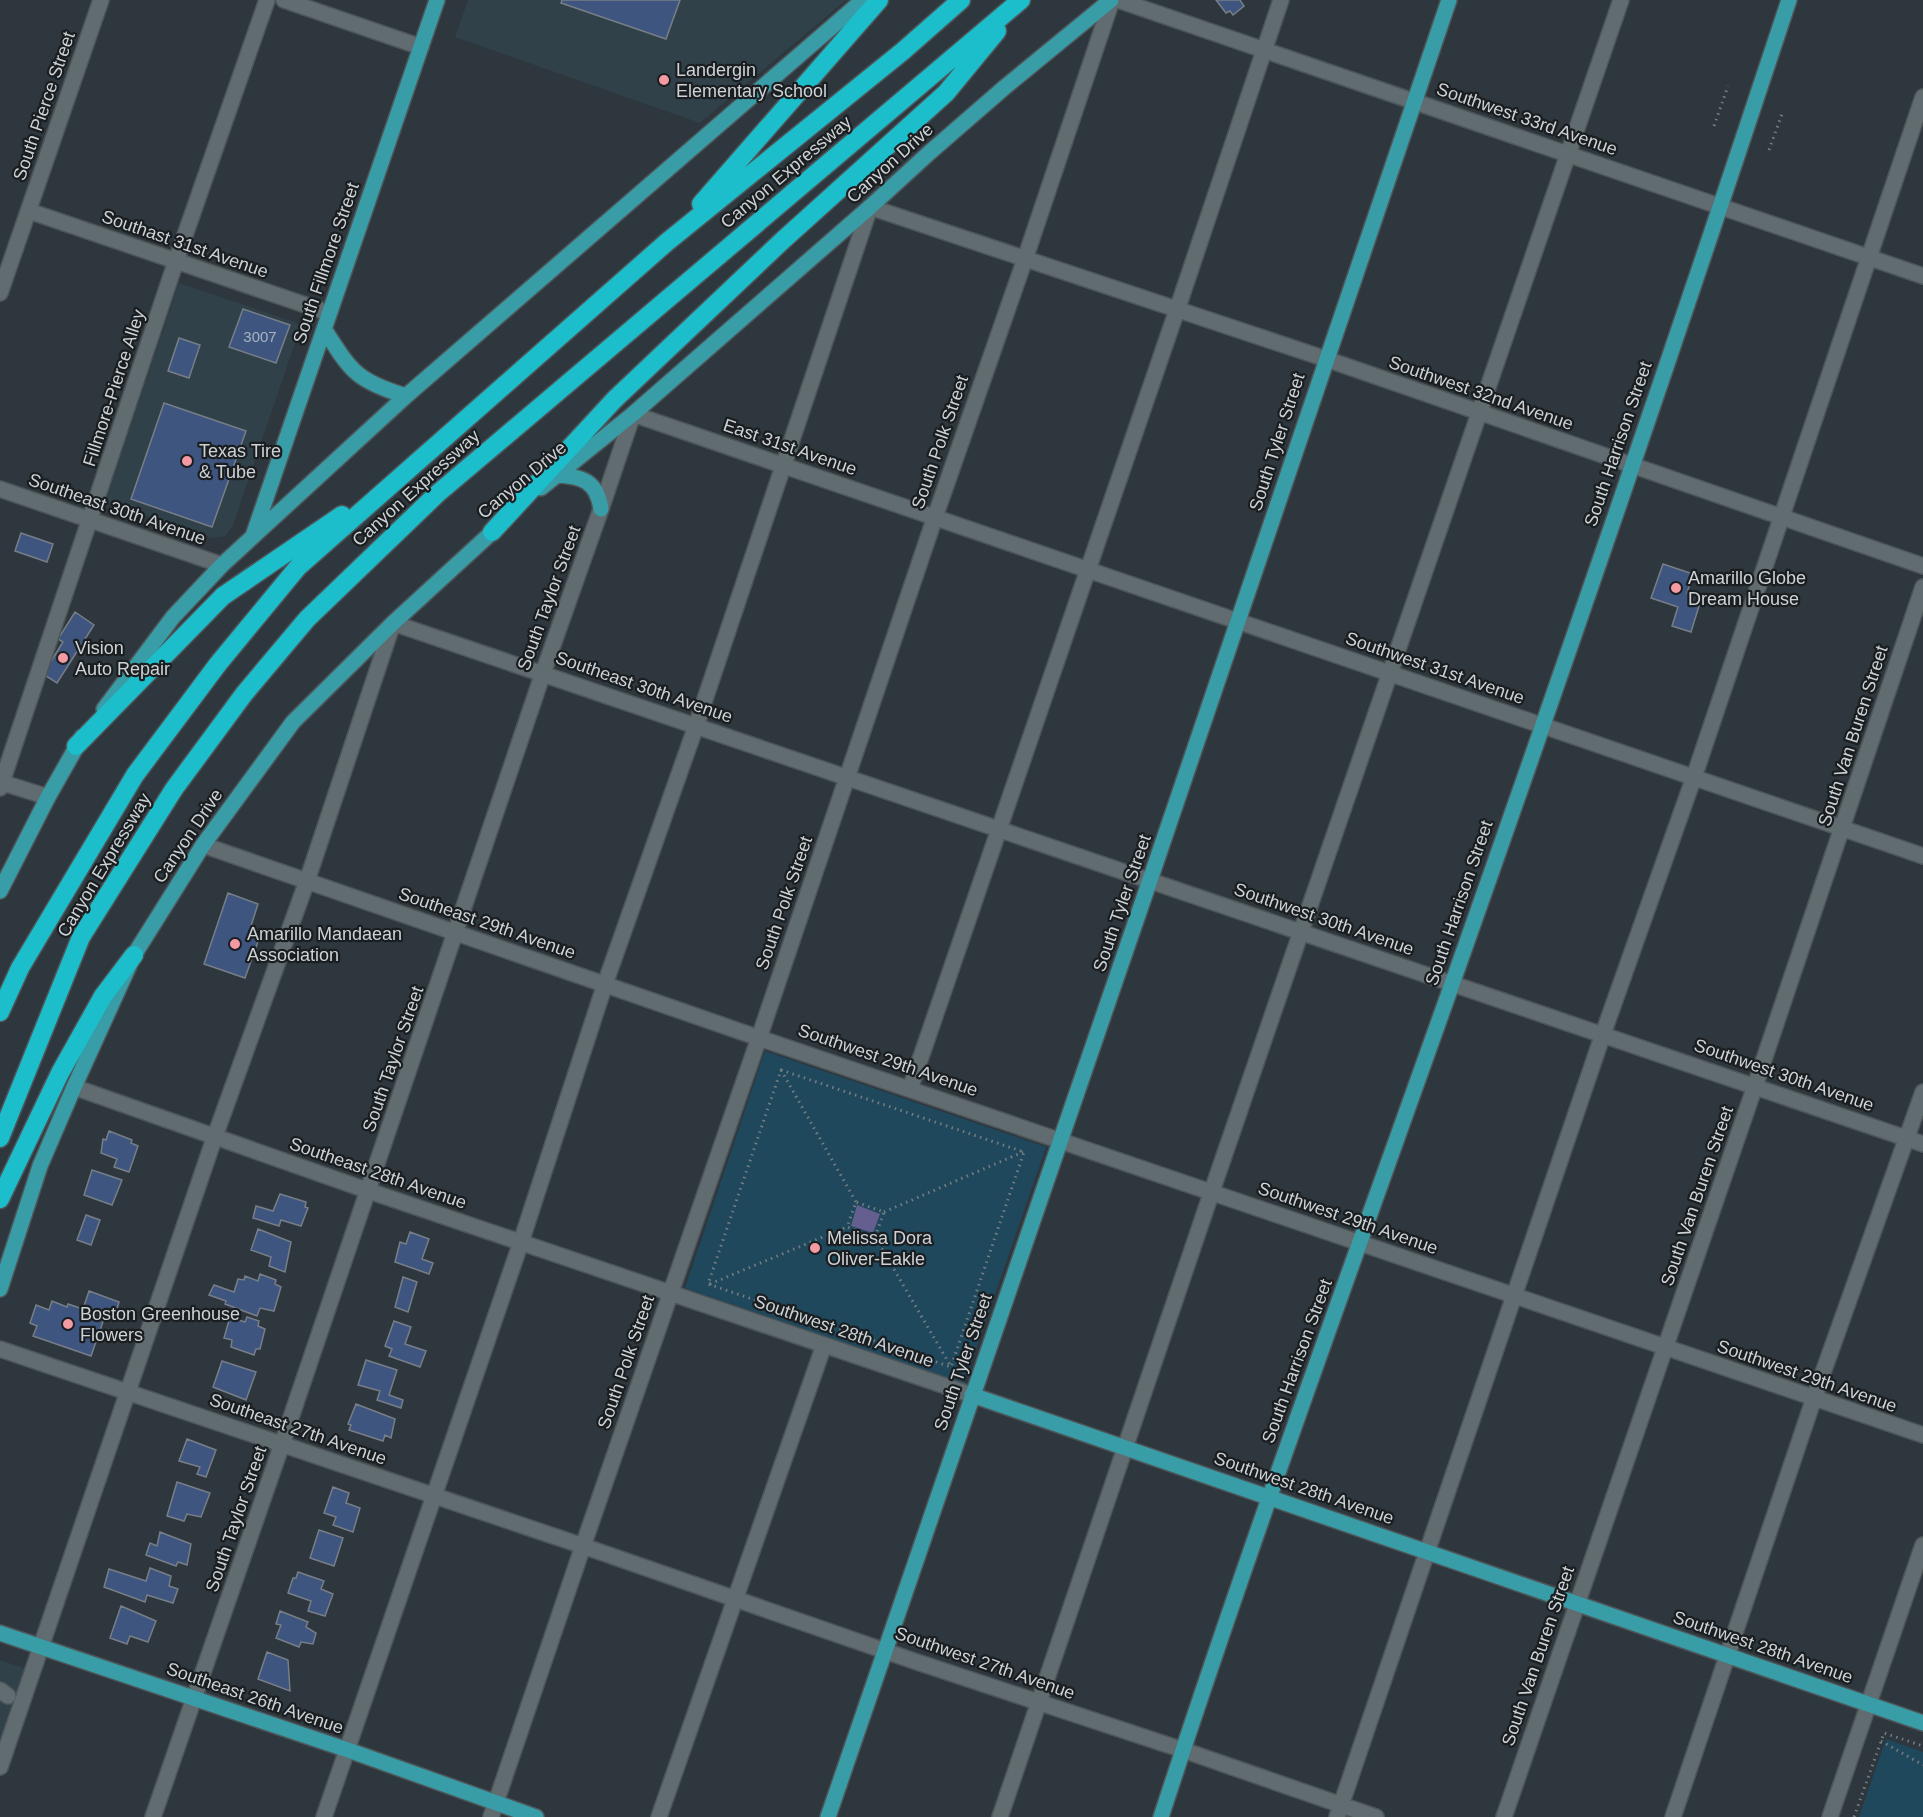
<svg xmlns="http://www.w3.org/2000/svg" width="1923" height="1817" font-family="Arial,sans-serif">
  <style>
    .built { fill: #31414a }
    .green { fill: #1f485c }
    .water { fill: #645f8f }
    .building { fill: #3d557f; stroke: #787e87; stroke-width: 1.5 }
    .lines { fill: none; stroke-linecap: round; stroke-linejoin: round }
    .minor-casing { stroke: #4d5559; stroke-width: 18 }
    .major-casing { stroke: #4d5559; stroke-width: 18 }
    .highway-casing { stroke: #4d5559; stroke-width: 21 }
    .path { stroke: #757d82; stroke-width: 3; stroke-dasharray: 1.5 4.5; stroke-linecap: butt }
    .minor { stroke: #616c71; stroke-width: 15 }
    .major { stroke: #389da7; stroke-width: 15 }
    .highway { stroke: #1cbecb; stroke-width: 18 }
    .poi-dot { fill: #f49aa3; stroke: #1a1e20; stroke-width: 2 }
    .labels { text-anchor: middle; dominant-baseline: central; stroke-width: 4.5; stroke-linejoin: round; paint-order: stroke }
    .number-label { font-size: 15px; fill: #a9b3c0 }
    .poi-label { font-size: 18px; fill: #cdd2d6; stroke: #1a1e20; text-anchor: start }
    .street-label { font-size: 18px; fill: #cdd2d6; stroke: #1a1e20 }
  </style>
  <rect width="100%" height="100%" fill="#2e373d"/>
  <path class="built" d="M 468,0 L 846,0 L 700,123 L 455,37 Z
    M 179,283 L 297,323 L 300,328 L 233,525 L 225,536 L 212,538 L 105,502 Z
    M 0,1660 L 26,1669 L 0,1745 Z"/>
  <path class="green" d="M 765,1051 L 1046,1147 L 964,1384 L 685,1288 Z
    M 1886,1739 L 1923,1752 L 1923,1817 L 1859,1817 Z"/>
  <path class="water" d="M 857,1205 L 880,1214 L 873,1233 L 851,1226 Z"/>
  <path class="building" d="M 562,0 L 680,0 L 666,39 L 561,3 Z
    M 1216,0 L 1240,0 L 1244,6 L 1233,15 L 1230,11 L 1226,13 Z
    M 243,309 L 290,325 L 276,363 L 229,347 Z
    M 179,338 L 200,345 L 189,378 L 168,371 Z
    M 164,403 L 246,431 L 212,527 L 131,499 Z
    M 21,533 L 53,544 L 47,562 L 15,551 Z
    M 1663,564 L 1693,574 L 1687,593 L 1691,594 L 1693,599 L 1692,604 L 1699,606 L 1691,632 L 1672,626 L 1678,607 L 1651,598 Z
    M 75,612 L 94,625 L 57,683 L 43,674 L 63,642 L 58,639 Z
    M 228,893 L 258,904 L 250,929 L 261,933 L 245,978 L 204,964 Z
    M 109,1131 L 132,1140 L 131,1143 L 138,1146 L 129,1172 L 114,1167 L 117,1159 L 101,1153 L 103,1139 L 106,1140 Z
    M 92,1170 L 122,1180 L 112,1205 L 84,1195 Z
    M 280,1194 L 306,1202 L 305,1207 L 308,1208 L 301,1226 L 281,1220 L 279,1226 L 253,1218 L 256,1206 L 273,1211 Z
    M 86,1215 L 100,1220 L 91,1245 L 77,1240 Z
    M 258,1229 L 291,1242 L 285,1272 L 269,1266 L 271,1257 L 251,1250 Z
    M 410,1232 L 429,1239 L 422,1259 L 433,1263 L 429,1274 L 395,1262 L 400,1242 L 406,1244 Z
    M 260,1274 L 276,1280 L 275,1284 L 281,1287 L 274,1311 L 260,1308 L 257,1316 L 225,1304 L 226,1301 L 209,1295 L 214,1285 L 234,1292 L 238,1279 L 244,1280 L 245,1276 L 258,1281 Z
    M 403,1277 L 417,1282 L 408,1312 L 395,1307 Z
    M 89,1291 L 119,1302 L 115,1316 L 106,1313 L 91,1356 L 33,1336 L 37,1326 L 30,1323 L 36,1305 L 49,1310 L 52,1301 L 67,1307 L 68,1304 L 83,1309 Z
    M 230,1317 L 245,1322 L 247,1317 L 259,1321 L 258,1326 L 265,1329 L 260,1349 L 256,1349 L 254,1355 L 231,1347 L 232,1340 L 224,1338 Z
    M 394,1321 L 411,1327 L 405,1344 L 426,1351 L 420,1367 L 389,1356 L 392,1349 L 385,1346 Z
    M 366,1360 L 397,1370 L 389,1395 L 403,1400 L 401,1408 L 377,1400 L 380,1391 L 358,1385 Z
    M 222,1361 L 256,1372 L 246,1400 L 213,1387 Z
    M 356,1404 L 395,1419 L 391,1438 L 385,1435 L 383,1441 L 349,1430 L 351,1425 L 348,1424 Z
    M 187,1439 L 216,1450 L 206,1477 L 197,1474 L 200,1467 L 179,1461 Z
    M 177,1482 L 210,1493 L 201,1517 L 187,1514 L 184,1521 L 167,1516 Z
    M 333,1487 L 349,1493 L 346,1503 L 360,1508 L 353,1532 L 333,1525 L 336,1517 L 324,1513 Z
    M 319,1530 L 343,1538 L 334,1566 L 310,1558 Z
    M 160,1532 L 191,1544 L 187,1565 L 178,1562 L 176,1566 L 146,1555 L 150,1543 L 157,1546 Z
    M 150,1568 L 171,1576 L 169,1586 L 178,1589 L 173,1603 L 147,1595 L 145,1602 L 104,1587 L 109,1569 L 146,1581 Z
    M 298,1572 L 324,1581 L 321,1589 L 333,1594 L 325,1616 L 308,1611 L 311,1601 L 288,1593 L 293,1578 L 296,1578 Z
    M 121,1606 L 156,1621 L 148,1642 L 130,1636 L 127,1644 L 110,1638 Z
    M 280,1611 L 308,1622 L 306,1627 L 316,1633 L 313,1644 L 301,1642 L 299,1647 L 276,1638 L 281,1625 L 276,1624 Z
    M 267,1652 L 288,1660 L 290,1691 L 258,1679 Z"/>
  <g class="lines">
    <g class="minor-casing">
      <path id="minor" d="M 284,0 L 421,47
        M 1118,0 L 1923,276
        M 29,211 L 329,313
        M 0,293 L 101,0
        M 0,489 L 222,565
        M 0,782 L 48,797
        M 0,788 L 176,261 L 267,0
        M 203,845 L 759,1038 L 1923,1435
        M 74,1087 L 369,1191 L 972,1395
        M 910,1089 L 1177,310 L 1281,0
        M 0,1349 L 583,1546 L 914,1661 L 1183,1750 L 1376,1817
        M 0,1690 L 8,1696
        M 0,1767 L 215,1136 L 307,881 L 393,623 L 1923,1144
        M 153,1817 L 282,1444 L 543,673 L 601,509 L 633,414 L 1923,856
        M 324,1817 L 521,1242 L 605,984 L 696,726 L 870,207 L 1326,359 L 1923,566
        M 491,1817 L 583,1546 L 759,1038 L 935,517 L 1025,259 L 1112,0
        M 659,1817 L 824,1345
        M 1000,1817 L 1212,1191 L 1621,0
        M 1337,1817 L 1603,1034 L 1694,777 L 1923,97
        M 1504,1817 L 1755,1086 L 1923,587
        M 1673,1817 L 1814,1398 L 1923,1092
        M 1830,1817 L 1923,1545"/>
    </g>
    <g class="major-casing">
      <path id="major" d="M 324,329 C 351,371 356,381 406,396
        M 556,475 C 582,476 597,481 601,509
        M 541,488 L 633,414 L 870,207 L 929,153 L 1005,87 L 1111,0
        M 253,536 L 437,0
        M 104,709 L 173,617 L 222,565 L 406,396 L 863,0
        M 0,891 L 48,797 L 82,737
        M 0,1289 L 40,1166 L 74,1087 L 134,955 L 203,845 L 293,722 L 393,623 L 501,524
        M 972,1395 L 1923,1723
        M 0,1633 L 348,1750 L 536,1817
        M 828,1817 L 1150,880 L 1449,0
        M 1161,1817 C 1252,1538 1353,1263 1451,987 C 1567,659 1680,330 1789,0"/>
    </g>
    <g class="highway-casing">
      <path id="highway" d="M 701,204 L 879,0
        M 492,532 L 615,399 L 782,241 L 946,93 L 997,31
        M 76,746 L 223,596 L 342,515
        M 0,1012 L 20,968 L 135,775 L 218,664 L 298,567 L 667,242 L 903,51 L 961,0
        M 0,1138 L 81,937 L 174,789 L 244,694 L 307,619 L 437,494 L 1021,0
        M 0,1199 L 60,1073 L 103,996 L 134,955"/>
    </g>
    <path class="path" d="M 1714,126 L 1728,86
      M 1769,150 L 1782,114
      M 781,1070 L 1024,1152 L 951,1367 L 708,1284 Z
      M 781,1070 L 856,1202
      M 884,1212 L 1023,1152
      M 875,1237 L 884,1212 L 856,1202 L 847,1227 L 875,1237 L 950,1365
      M 710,1284 L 847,1227
      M 1881,1741 L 1923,1765
      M 1854,1817 L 1884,1733 L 1923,1746"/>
    <use href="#minor" class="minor"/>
    <use href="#major" class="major"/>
    <use href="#highway" class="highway"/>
  </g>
  <g class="poi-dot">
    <circle cx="664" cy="80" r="6"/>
    <circle cx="187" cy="461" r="6"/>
    <circle cx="1676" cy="588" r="6"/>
    <circle cx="63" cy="658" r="6"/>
    <circle cx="235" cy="944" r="6"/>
    <circle cx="815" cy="1248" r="6"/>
    <circle cx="68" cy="1324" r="6"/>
  </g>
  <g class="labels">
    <g class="number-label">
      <text x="260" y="336">3007</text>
    </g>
    <g class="poi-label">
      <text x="676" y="70">Landergin<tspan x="676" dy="21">Elementary School</tspan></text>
      <text x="199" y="451">Texas Tire<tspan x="199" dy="21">&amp; Tube</tspan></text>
      <text x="1688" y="578">Amarillo Globe<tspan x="1688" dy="21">Dream House</tspan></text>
      <text x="75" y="648">Vision<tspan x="75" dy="21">Auto Repair</tspan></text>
      <text x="247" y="934">Amarillo Mandaean<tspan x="247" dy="21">Association</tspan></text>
      <text x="827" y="1238">Melissa Dora<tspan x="827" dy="21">Oliver-Eakle</tspan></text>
      <text x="80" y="1314">Boston Greenhouse<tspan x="80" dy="21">Flowers</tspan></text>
    </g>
    <g class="street-label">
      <text transform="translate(44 106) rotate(-71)">South Pierce Street</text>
      <text transform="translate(1527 119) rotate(19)">Southwest 33rd Avenue</text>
      <text transform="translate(890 163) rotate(-42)">Canyon Drive</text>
      <text transform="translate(786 172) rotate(-40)">Canyon Expressway</text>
      <text transform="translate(185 244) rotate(19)">Southast 31st Avenue</text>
      <text transform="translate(326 263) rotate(-71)">South Fillmore Street</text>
      <text transform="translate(114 388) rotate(-72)">Fillmore-Pierce Alley</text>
      <text transform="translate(1481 393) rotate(19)">Southwest 32nd Avenue</text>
      <text transform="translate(940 442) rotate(-71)">South Polk Street</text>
      <text transform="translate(1277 442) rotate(-72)">South Tyler Street</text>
      <text transform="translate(1618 444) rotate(-71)">South Harrison Street</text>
      <text transform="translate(790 447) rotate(19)">East 31st Avenue</text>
      <text transform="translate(522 480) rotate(-40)">Canyon Drive</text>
      <text transform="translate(416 488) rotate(-42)">Canyon Expressway</text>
      <text transform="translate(117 509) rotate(19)">Southeast 30th Avenue</text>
      <text transform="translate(549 598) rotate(-70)">South Taylor Street</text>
      <text transform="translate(1435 668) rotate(19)">Southwest 31st Avenue</text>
      <text transform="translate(644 687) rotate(19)">Southeast 30th Avenue</text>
      <text transform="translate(1853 736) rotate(-72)">South Van Buren Street</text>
      <text transform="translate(188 836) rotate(-56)">Canyon Drive</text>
      <text transform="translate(104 865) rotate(-59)">Canyon Expressway</text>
      <text transform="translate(784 903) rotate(-71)">South Polk Street</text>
      <text transform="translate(1122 903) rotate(-71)">South Tyler Street</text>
      <text transform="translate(1459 903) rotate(-71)">South Harrison Street</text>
      <text transform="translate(1324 919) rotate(19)">Southwest 30th Avenue</text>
      <text transform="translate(487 923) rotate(19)">Southeast 29th Avenue</text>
      <text transform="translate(393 1059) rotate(-71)">South Taylor Street</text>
      <text transform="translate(888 1060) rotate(19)">Southwest 29th Avenue</text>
      <text transform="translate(1784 1075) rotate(19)">Southwest 30th Avenue</text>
      <text transform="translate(378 1173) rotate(19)">Southeast 28th Avenue</text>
      <text transform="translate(1697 1196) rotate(-71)">South Van Buren Street</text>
      <text transform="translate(1348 1218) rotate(19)">Southwest 29th Avenue</text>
      <text transform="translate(844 1331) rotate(19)">Southwest 28th Avenue</text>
      <text transform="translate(1297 1361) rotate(-70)">South Harrison Street</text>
      <text transform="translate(626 1362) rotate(-71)">South Polk Street</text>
      <text transform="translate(963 1362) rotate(-71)">South Tyler Street</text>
      <text transform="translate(1807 1376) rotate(19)">Southwest 29th Avenue</text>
      <text transform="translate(298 1429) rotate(19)">Southeast 27th Avenue</text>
      <text transform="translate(1304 1488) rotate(19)">Southwest 28th Avenue</text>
      <text transform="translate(236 1519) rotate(-71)">South Taylor Street</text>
      <text transform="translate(1763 1647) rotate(19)">Southwest 28th Avenue</text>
      <text transform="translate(1538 1656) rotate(-71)">South Van Buren Street</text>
      <text transform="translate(985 1663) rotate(19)">Southwest 27th Avenue</text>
      <text transform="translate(255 1698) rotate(19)">Southeast 26th Avenue</text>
    </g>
  </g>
</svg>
